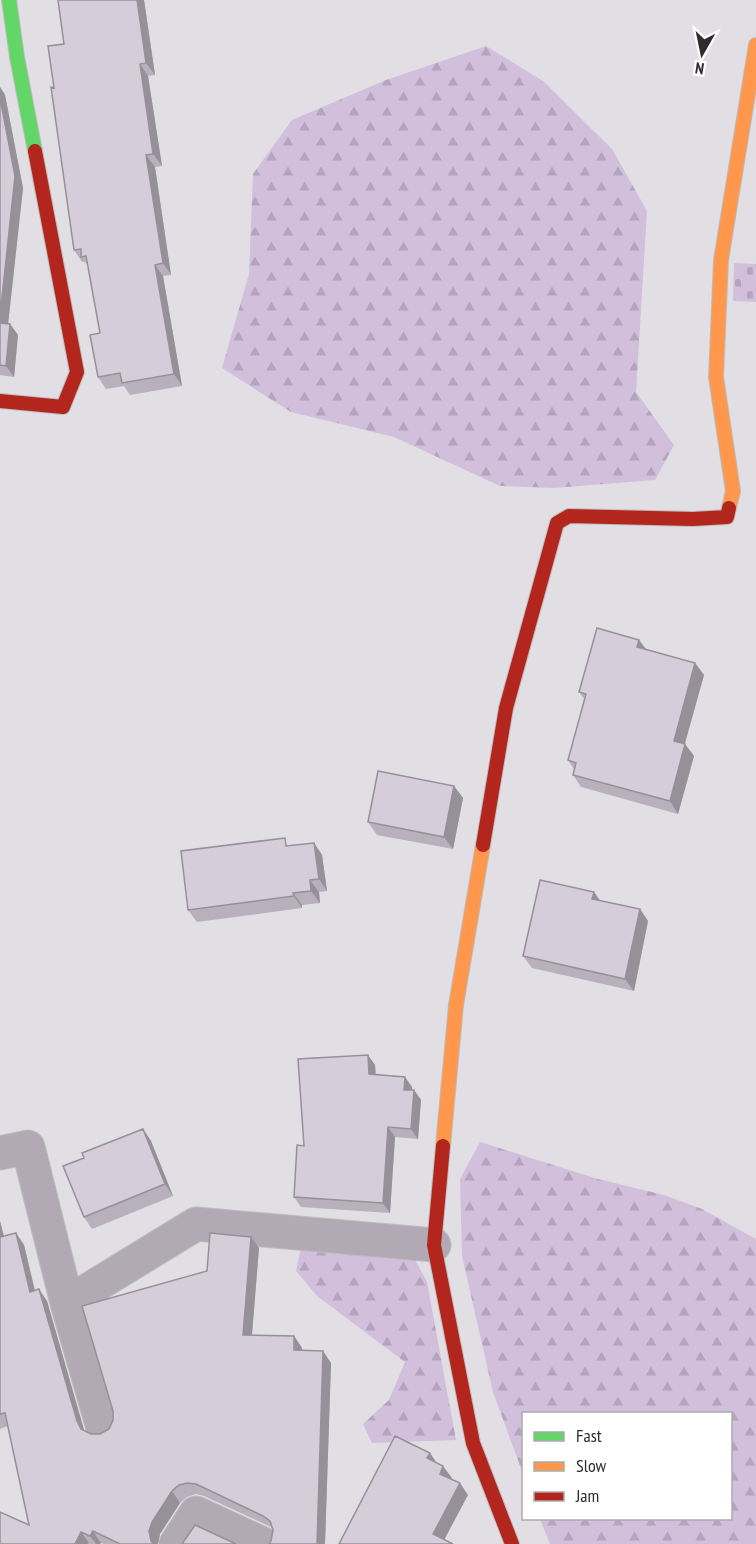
<svg xmlns="http://www.w3.org/2000/svg" width="756" height="1544" font-family="'PT Sans Narrow',sans-serif">
  <style>
    .forest { fill: url(#forest-firs) }
    .cemetery { fill: url(#cemetery-stones) }
    .lines { fill: none; stroke-linecap: round; stroke-linejoin: round }
    .street-casing { stroke: #bdbcbe; stroke-width: 35 }
    .fast-casing { stroke: #bdbcbe; stroke-width: 16 }
    .slow-casing { stroke: #bdbcbe; stroke-width: 16 }
    .jam-casing { stroke: #bdbcbe; stroke-width: 16 }
    .street { stroke: #b1aab5; stroke-width: 33 }
    .fast { stroke: #63d668; stroke-width: 14 }
    .slow { stroke: #ff974d; stroke-width: 14 }
    .jam { stroke: #b3261e; stroke-width: 14 }
    .wall { fill: #b8b0bc }
    .shaded-wall { fill: #969099 }
    .building { fill: #d6cddb; stroke: #969099; stroke-width: 1.5 }
  </style>
  <defs>
    <pattern id="forest-firs" width="22" height="20" patternUnits="userSpaceOnUse" patternTransform="scale(1.5)"><rect width="22" height="20" fill="#d1bfdc"/><path d="M5 1l3.5 6h-7zM16 11l3.5 6h-7z" fill="#b4a4bd"/></pattern>
    <pattern id="cemetery-stones" width="16" height="16" patternUnits="userSpaceOnUse" patternTransform="scale(1.5)"><rect width="16" height="16" fill="#d1bfdc"/><path d="M2 7V4a2 2 0 0 1 4 0v3zM10 15v-3a2 2 0 0 1 4 0v3z" fill="#b4a4bd"/></pattern>
  </defs>
  <rect width="100%" height="100%" fill="#e1dfe3"/>
  <path class="forest" d="M 486,46 L 543,81 L 612,149 L 647,211 L 636,392 L 674,445 L 655,480 L 553,488 L 500,486 L 394,437 L 291,412 L 222,368 L 249,274 L 253,174 L 292,120 L 386,80 Z
    M 480,1142 L 598,1179 L 664,1195 L 702,1209 L 756,1239 L 756,1544 L 550,1544 L 540,1519 L 730,1518 L 730,1414 L 524,1414 L 523,1474 L 493,1392 L 462,1256 L 460,1179 Z
    M 301,1248 L 414,1258 L 427,1282 L 456,1440 L 372,1443 L 363,1424 L 389,1400 L 405,1362 L 317,1296 L 296,1271 Z"/>
  <path class="cemetery" d="M 734,263 L 756,264 L 756,302 L 733,301 Z"/>
  <g class="lines">
    <g class="street-casing">
      <path id="street" d="M 0,1153 L 28,1147 L 67,1303 L 103,1428
        M 67,1303 L 196,1224 L 434,1245
        M 176,1544 L 196,1513 L 263,1544"/>
    </g>
    <g class="fast-casing">
      <path id="fast" d="M 9,0 L 17,57 L 35,151"/>
    </g>
    <g class="slow-casing">
      <path id="slow" d="M 729,508 L 733,491 L 716,377 L 721,260 L 756,45
        M 443,1146 L 456,1005 L 483,845"/>
    </g>
    <g class="jam-casing">
      <path id="jam" d="M 0,401 L 63,407 L 77,372 L 35,151
        M 483,845 L 506,708 L 557,523 L 569,516 L 693,519 L 727,517 L 729,508
        M 443,1146 L 434,1245 L 473,1443 L 512,1544"/>
    </g>
    <use href="#street" class="street"/>
    <use href="#fast" class="fast"/>
    <use href="#slow" class="slow"/>
    <use href="#jam" class="jam"/>
  </g>
  <path class="wall" d="M 58,0 L 144,0 L 155,75 L 148,76 L 162,166 L 155,167 L 171,275 L 163,276 L 182,386 L 130,395 L 124,386 L 106,389 L 98,377 L 100,333 L 88,266 L 85,262 L 82,262 L 74,250 L 54,88 L 64,44 Z
    M 0,87 L 5,95 L 23,188 L 8,324 L 10,324 L 18,335 L 14,377 L 0,375 Z
    M 639,640 L 647,650 L 695,663 L 704,675 L 685,744 L 694,756 L 678,814 L 581,787 L 573,775 L 574,769 L 568,760 L 585,700 L 579,692 Z
    M 454,786 L 463,798 L 453,849 L 377,835 L 368,822 Z
    M 314,843 L 322,855 L 327,891 L 319,892 L 320,903 L 302,905 L 302,908 L 197,922 L 188,910 L 290,845 Z
    M 594,892 L 600,900 L 640,909 L 648,921 L 634,991 L 532,968 L 523,956 Z
    M 368,1055 L 375,1065 L 376,1075 L 405,1077 L 412,1087 L 412,1090 L 414,1090 L 421,1100 L 418,1139 L 395,1137 L 390,1213 L 301,1207 L 294,1197 L 304,1146 Z
    M 143,1129 L 151,1141 L 173,1196 L 92,1229 L 84,1217 L 84,1158 Z
    M 0,1221 L 4,1236 L 16,1233 L 24,1245 L 35,1291 L 47,1301 L 84,1431 L 91,1434 L 100,1434 L 109,1429 L 207,1271 L 259,1248 L 252,1335 L 294,1336 L 302,1348 L 302,1350 L 331,1363 L 325,1544 L 269,1544 L 271,1541 L 273,1530 L 271,1527 L 204,1496 L 196,1494 L 187,1497 L 180,1503 L 160,1534 L 158,1544 L 104,1544 L 101,1543 L 100,1544 L 90,1544 L 29,1525 L 8,1426 L 0,1429 Z"/>
  <path class="shaded-wall" d="M 137,0 L 144,0 L 155,75 L 146,63 Z
    M 140,64 L 148,76 L 162,166 L 153,154 Z
    M 0,87 L 5,95 L 23,188 L 7,334 L 0,324 Z
    M 146,155 L 155,167 L 171,275 L 163,263 Z
    M 155,265 L 163,276 L 182,386 L 174,374 Z
    M 10,324 L 18,335 L 14,377 L 6,366 Z
    M 639,640 L 648,652 L 637,647 Z
    M 695,663 L 704,675 L 682,753 L 674,741 Z
    M 685,744 L 694,756 L 678,814 L 670,801 Z
    M 454,786 L 463,798 L 453,849 L 444,837 Z
    M 314,843 L 322,855 L 327,891 L 319,879 Z
    M 310,880 L 319,892 L 320,903 L 311,891 Z
    M 594,892 L 602,904 L 592,899 Z
    M 293,893 L 302,905 L 302,908 L 294,896 Z
    M 640,909 L 648,921 L 634,991 L 625,979 Z
    M 368,1055 L 375,1065 L 376,1084 L 369,1074 Z
    M 405,1077 L 412,1087 L 411,1100 L 404,1090 Z
    M 414,1090 L 421,1100 L 418,1139 L 411,1129 Z
    M 388,1127 L 395,1137 L 390,1213 L 383,1203 Z
    M 143,1129 L 151,1141 L 173,1196 L 165,1184 Z
    M 0,1221 L 7,1249 L 0,1239 Z
    M 16,1233 L 24,1245 L 38,1304 L 30,1292 Z
    M 251,1237 L 259,1248 L 251,1346 L 243,1335 Z
    M 39,1289 L 47,1301 L 85,1433 L 77,1421 Z
    M 294,1336 L 302,1348 L 302,1362 L 294,1350 Z
    M 323,1351 L 331,1363 L 325,1544 L 317,1544 Z
    M 430,1453 L 438,1465 L 427,1458 Z
    M 443,1466 L 452,1478 L 448,1486 L 440,1474 Z
    M 460,1483 L 468,1495 L 442,1544 L 433,1534 Z
    M 172,1491 L 180,1503 L 160,1534 L 158,1544 L 153,1544 L 151,1541 L 149,1531 L 152,1522 Z
    M 93,1531 L 101,1543 L 100,1544 L 96,1544 L 90,1536 Z
    M 81,1532 L 89,1543 L 88,1544 L 75,1544 Z"/>
  <path class="building" d="M 58,0 L 137,0 L 146,63 L 140,64 L 153,154 L 146,155 L 163,263 L 155,265 L 174,374 L 122,383 L 120,373 L 98,377 L 90,335 L 100,333 L 86,256 L 81,257 L 81,249 L 74,250 L 51,87 L 54,88 L 48,46 L 64,44 Z
    M 0,98 L 15,176 L 0,316 Z
    M 0,323 L 10,324 L 6,366 L 0,365 Z
    M 597,628 L 639,640 L 637,647 L 695,663 L 674,741 L 685,744 L 670,801 L 573,775 L 576,763 L 568,760 L 586,694 L 579,692 Z
    M 378,771 L 454,786 L 444,837 L 368,822 Z
    M 285,838 L 286,846 L 314,843 L 319,879 L 310,880 L 311,891 L 293,893 L 294,896 L 188,910 L 181,851 Z
    M 540,880 L 594,892 L 592,899 L 640,909 L 625,979 L 523,956 Z
    M 368,1055 L 369,1074 L 405,1077 L 404,1090 L 414,1090 L 411,1129 L 388,1127 L 383,1203 L 294,1197 L 297,1145 L 304,1146 L 298,1059 Z
    M 143,1129 L 165,1184 L 84,1217 L 63,1166 L 84,1158 L 82,1153 Z
    M 16,1233 L 30,1292 L 39,1289 L 77,1421 L 81,1429 L 91,1434 L 100,1434 L 109,1429 L 113,1420 L 113,1411 L 82,1306 L 207,1271 L 210,1233 L 251,1237 L 243,1335 L 294,1336 L 294,1350 L 323,1351 L 317,1544 L 269,1544 L 271,1541 L 273,1530 L 270,1521 L 263,1516 L 196,1484 L 187,1483 L 179,1485 L 172,1491 L 152,1522 L 149,1531 L 151,1541 L 154,1544 L 120,1544 L 93,1531 L 90,1536 L 81,1532 L 75,1544 L 0,1544 L 0,1512 L 29,1525 L 5,1413 L 0,1414 L 0,1237 Z
    M 395,1436 L 430,1453 L 427,1458 L 443,1466 L 440,1474 L 460,1483 L 433,1534 L 453,1544 L 339,1544 Z
    M 195,1525 L 236,1544 L 182,1544 Z"/>
  <rect x="522" y="1412" width="210" height="108" fill="#ffffff" stroke="#ababac" stroke-width="1.5"/>
  <rect x="534" y="1432" width="30" height="9" fill="#63d668" stroke="#ababac" stroke-width="1.5"/>
  <text x="576" y="1442" font-size="18" fill="#2e2c2f">Fast</text>
  <rect x="534" y="1462" width="30" height="9" fill="#ff974d" stroke="#ababac" stroke-width="1.5"/>
  <text x="576" y="1472" font-size="18" fill="#2e2c2f">Slow</text>
  <rect x="534" y="1492" width="30" height="9" fill="#b3261e" stroke="#ababac" stroke-width="1.5"/>
  <text x="576" y="1502" font-size="18" fill="#2e2c2f">Jam</text>
  <g transform="translate(702 54) rotate(189)" stroke="#ffffff" stroke-width="4.5" paint-order="stroke">
  <path d="M0-4.5L10 22L0 15L-10 22Z" fill="#2e2c2f"/>
  <text y="-9" font-size="16" font-weight="bold" text-anchor="middle" fill="#2e2c2f">N</text>
  </g>
</svg>
